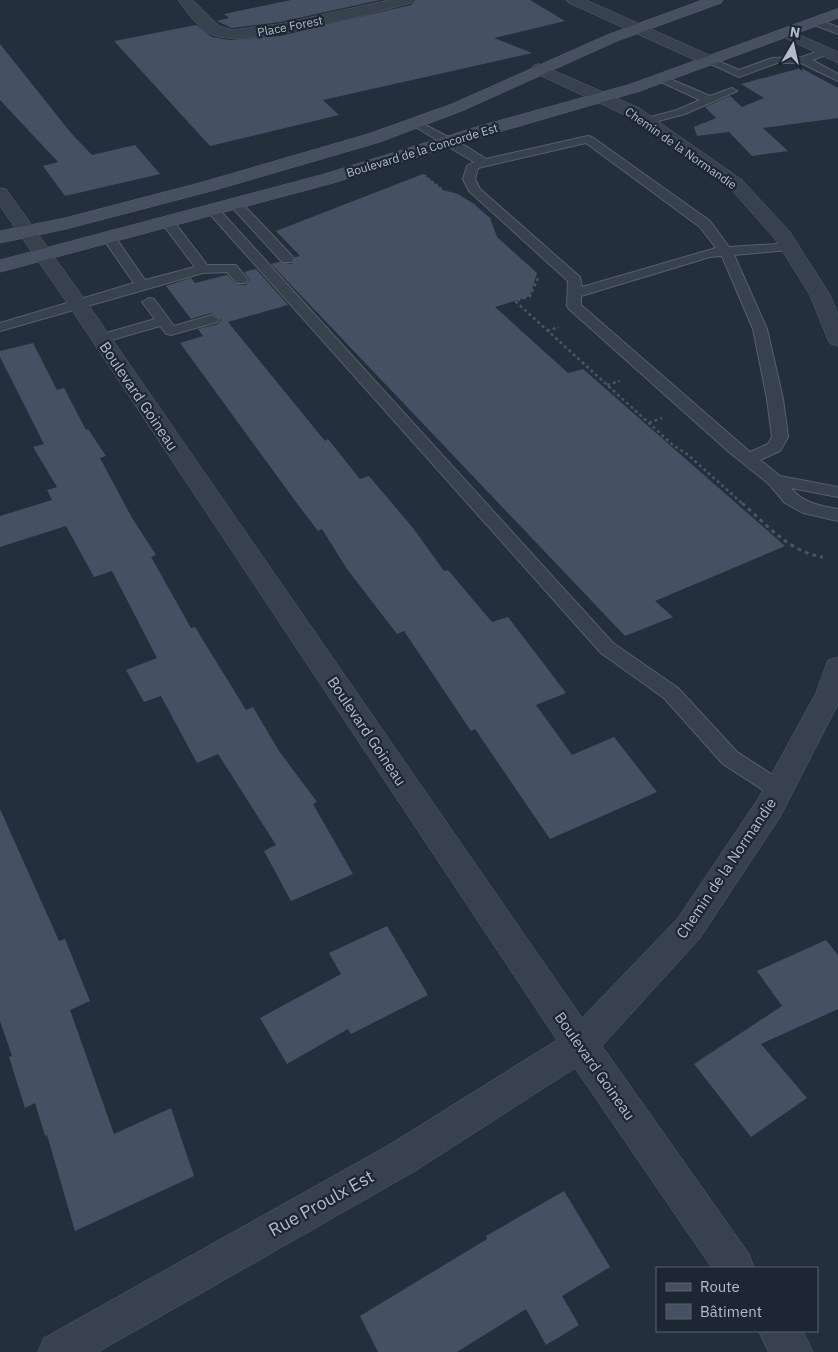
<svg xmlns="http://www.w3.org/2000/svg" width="838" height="1352" font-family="'IBM Plex Sans',sans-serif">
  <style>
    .building { fill: #455162 }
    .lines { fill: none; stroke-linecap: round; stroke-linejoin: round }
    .lane-casing { stroke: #565f6c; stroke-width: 2 }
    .street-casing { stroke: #565f6c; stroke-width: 1 }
    .secondary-casing { stroke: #565f6c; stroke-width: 1 }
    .path-far2 { stroke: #44595c; stroke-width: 2; stroke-dasharray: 2.5 2.5; stroke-linecap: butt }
    .path-far1 { stroke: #44595c; stroke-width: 2.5; stroke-dasharray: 3 3; stroke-linecap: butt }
    .path { stroke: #44595c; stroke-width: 3; stroke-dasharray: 4 4; stroke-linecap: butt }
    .lane { fill: #38414e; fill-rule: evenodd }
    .street { fill: #38414e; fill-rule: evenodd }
    .secondary { fill: #465061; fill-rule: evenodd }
    .labels { text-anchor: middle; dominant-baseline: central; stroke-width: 4.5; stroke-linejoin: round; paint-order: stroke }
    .far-street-label { font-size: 12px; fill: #b4bcc9; stroke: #1d2633 }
    .street-label { font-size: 15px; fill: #b4bcc9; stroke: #1d2633 }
    .near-street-label { font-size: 18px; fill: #b4bcc9; stroke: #1d2633 }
  </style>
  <rect width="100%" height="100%" fill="#242f3e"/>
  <path class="building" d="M 291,0 L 380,0 L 280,22 L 232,28 L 217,21 L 229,18 L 224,14 Z
    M 415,0 L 530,0 L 565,21 L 494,38 L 532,53 L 323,100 L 339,115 L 210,146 L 114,41 L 196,25 L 212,37 L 229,40 L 280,36 L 411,5 Z
    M 0,44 L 71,133 L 92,155 L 135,145 L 160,174 L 65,196 L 43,166 L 58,162 L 0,100 Z
    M 801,68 L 838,88 L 838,118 L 763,128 L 788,151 L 752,156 L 729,132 L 697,136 L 694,127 L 716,118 L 705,107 L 730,96 L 742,107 L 764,98 L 741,84 Z
    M 423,174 L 443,190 L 458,194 L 474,204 L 490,218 L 497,237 L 537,273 L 530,296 L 495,307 L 568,373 L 583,369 L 785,546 L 655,601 L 673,617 L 625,636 L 271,264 L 279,262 L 292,264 L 295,257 L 300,256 L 276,231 Z
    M 256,269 L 288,305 L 228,322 L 325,441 L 328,439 L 360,479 L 369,476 L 413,528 L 444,571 L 448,570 L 492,622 L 508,617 L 566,693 L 536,705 L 572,755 L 614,737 L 657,792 L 550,839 L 475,729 L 471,731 L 404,631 L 397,634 L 347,569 L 322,529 L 318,531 L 296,502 L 180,343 L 203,336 L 198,329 L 218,324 L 221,319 L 211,313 L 191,319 L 166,286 L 191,278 L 195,283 L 227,275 L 235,284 L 246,285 L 250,280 L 244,272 Z
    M 33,343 L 57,390 L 64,388 L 86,430 L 88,429 L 106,456 L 100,458 L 132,518 L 156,555 L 151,557 L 191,628 L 195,627 L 246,710 L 253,707 L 279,751 L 317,802 L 313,804 L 353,874 L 291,901 L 264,851 L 276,845 L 218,754 L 197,763 L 161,696 L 144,702 L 126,670 L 157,658 L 112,571 L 94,577 L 66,526 L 0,547 L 0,516 L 52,500 L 47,490 L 57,487 L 33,447 L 44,444 L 0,357 L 0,351 Z
    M 0,809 L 59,941 L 65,939 L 90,1001 L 70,1010 L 114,1134 L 171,1108 L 194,1176 L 75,1231 L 47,1135 L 45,1136 L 35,1103 L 25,1108 L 9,1057 L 12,1056 L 0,1021 Z
    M 387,926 L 428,995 L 351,1034 L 348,1029 L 287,1064 L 260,1018 L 341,974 L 329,953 Z
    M 826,940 L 838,955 L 838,1009 L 761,1044 L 807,1098 L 751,1137 L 694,1064 L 782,1006 L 757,971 Z
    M 564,1191 L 610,1267 L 562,1296 L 579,1325 L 546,1345 L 526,1309 L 457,1352 L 378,1352 L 360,1316 L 487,1239 L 486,1236 Z"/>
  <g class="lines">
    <g class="lane-casing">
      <path id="lane" d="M 816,19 L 838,27 L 838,34 L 812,24 L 812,20 Z
        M 825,49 L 829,50 L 829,54 L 812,60 L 838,74 L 838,81 L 801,63 L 777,63 L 739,77 L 707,62 L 708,60 L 716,60 L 739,70 L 772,58 L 802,57 Z
        M 663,76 L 710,96 L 732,88 L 737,91 L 685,114 L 647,124 L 643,123 L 643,119 L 677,110 L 700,100 L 659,81 L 658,79 Z
        M 416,120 L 469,148 L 486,159 L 588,136 L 592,137 L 710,221 L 729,247 L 794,243 L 796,246 L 794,249 L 789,250 L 734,255 L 767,329 L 783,399 L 788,437 L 780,451 L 760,460 L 780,476 L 838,487 L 838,497 L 791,488 C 803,503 820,506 838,509 L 838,521 L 803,513 L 785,503 L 769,484 L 729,452 L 569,309 L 567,306 L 568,281 L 469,191 L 463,179 L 467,166 L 474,162 L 412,125 L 412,121 ZM 586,143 L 700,227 L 716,248 L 582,287 L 580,277 L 480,189 L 475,179 L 478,168 ZM 722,256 L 753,329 L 767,399 L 772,437 L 768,444 L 750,452 L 581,305 L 581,296 L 710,257 Z
        M 236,200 L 240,201 L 292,256 L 294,259 L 292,262 L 282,262 L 232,207 L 230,204 L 232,201 Z
        M 213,206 L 217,207 L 613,643 L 678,688 L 737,752 L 785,783 L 788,789 L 785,795 L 778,797 L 771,795 L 723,764 L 664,698 L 601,653 L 209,213 L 207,210 Z
        M 167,218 L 172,219 L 207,265 L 236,265 L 248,280 L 246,283 L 236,283 L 227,272 L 203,273 L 0,331 L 0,323 L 134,283 L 102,237 L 103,234 L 113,234 L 145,280 L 195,267 L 161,222 Z
        M 149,298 L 154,299 L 174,326 L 212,315 L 219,319 L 217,322 L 171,335 L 166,334 L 160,326 L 101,343 L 96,342 L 94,339 L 96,336 L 155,319 L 142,302 Z"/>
    </g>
    <g class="street-casing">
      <path id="street" d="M 178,0 L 193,0 L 219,26 L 232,30 L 280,24 L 389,0 L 413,0 L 411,3 C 372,13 246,49 213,35 C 199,30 186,11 178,0 Z
        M 567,0 L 586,0 L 718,59 L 720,62 L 718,65 L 706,65 L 569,3 Z
        M 786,29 L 838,52 L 838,63 L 781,36 L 779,33 L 781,30 Z
        M 539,64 L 639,108 L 742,180 L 790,232 L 830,295 L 838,314 L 838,346 L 831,344 L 828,340 L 810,295 L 775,239 L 730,188 L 627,116 L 533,72 L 531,69 L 533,66 Z
        M 0,188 L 6,189 L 85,300 L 582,1018 L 678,918 L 758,799 L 816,693 L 828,660 L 838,657 L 838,704 L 780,817 L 700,938 L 602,1046 L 749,1254 L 754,1268 L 712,1268 L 575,1068 L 415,1171 L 98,1352 L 38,1352 L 44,1338 L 389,1145 L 557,1040 L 68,304 L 0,206 Z
        M 759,1331 L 803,1331 L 813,1352 L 769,1352 Z"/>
    </g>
    <g class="secondary-casing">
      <path id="secondary" d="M 703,0 L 723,0 L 721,3 L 617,41 L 464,110 L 380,142 L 215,190 L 66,229 L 0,243 L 0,231 L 65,218 L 203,182 L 368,134 L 452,104 L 607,35 Z
        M 838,9 L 838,18 L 640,91 L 492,134 L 333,183 L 0,272 L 0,260 L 321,175 L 480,126 L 628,85 Z"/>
    </g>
    <path class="path-far2" d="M 424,175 L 443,190"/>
    <path class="path-far1" d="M 538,278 L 530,296 L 515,301 L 673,445 L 687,454 L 744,505
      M 547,331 L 559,327
      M 607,385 L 620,381
      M 649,423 L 662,418"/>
    <path class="path" d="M 742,503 C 767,525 789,552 823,557"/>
    <use href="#lane" class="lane"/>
    <use href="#street" class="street"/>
    <use href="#secondary" class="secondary"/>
  </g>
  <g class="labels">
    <g class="far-street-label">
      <text transform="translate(290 26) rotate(-11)">Place Forest</text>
      <text transform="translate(681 148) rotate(35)">Chemin de la Normandie</text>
      <text transform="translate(422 150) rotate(-17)">Boulevard de la Concorde Est</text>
    </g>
    <g class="street-label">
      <text transform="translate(139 396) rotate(56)">Boulevard Goineau</text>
      <text transform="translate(367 731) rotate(56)">Boulevard Goineau</text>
      <text transform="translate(726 868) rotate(-56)">Chemin de la Normandie</text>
      <text transform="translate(595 1066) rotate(55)">Boulevard Goineau</text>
    </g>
    <g class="near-street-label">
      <text transform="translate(321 1203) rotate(-29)">Rue Proulx Est</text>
    </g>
  </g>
  <rect x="656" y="1267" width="162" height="65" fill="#1d2633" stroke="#59626f"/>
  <rect x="666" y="1283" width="25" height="8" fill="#465061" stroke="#59626f"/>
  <text x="700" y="1292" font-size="15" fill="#b4bcc9">Route</text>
  <rect x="666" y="1304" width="25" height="15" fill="#455162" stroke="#59626f"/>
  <text x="700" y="1317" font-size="15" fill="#b4bcc9">Bâtiment</text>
  <g transform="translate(793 45) rotate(9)" stroke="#1d2633" stroke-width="4" paint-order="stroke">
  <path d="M0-4L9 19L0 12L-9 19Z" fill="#b4bcc9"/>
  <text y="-8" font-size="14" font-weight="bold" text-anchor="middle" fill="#b4bcc9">N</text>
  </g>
</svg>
